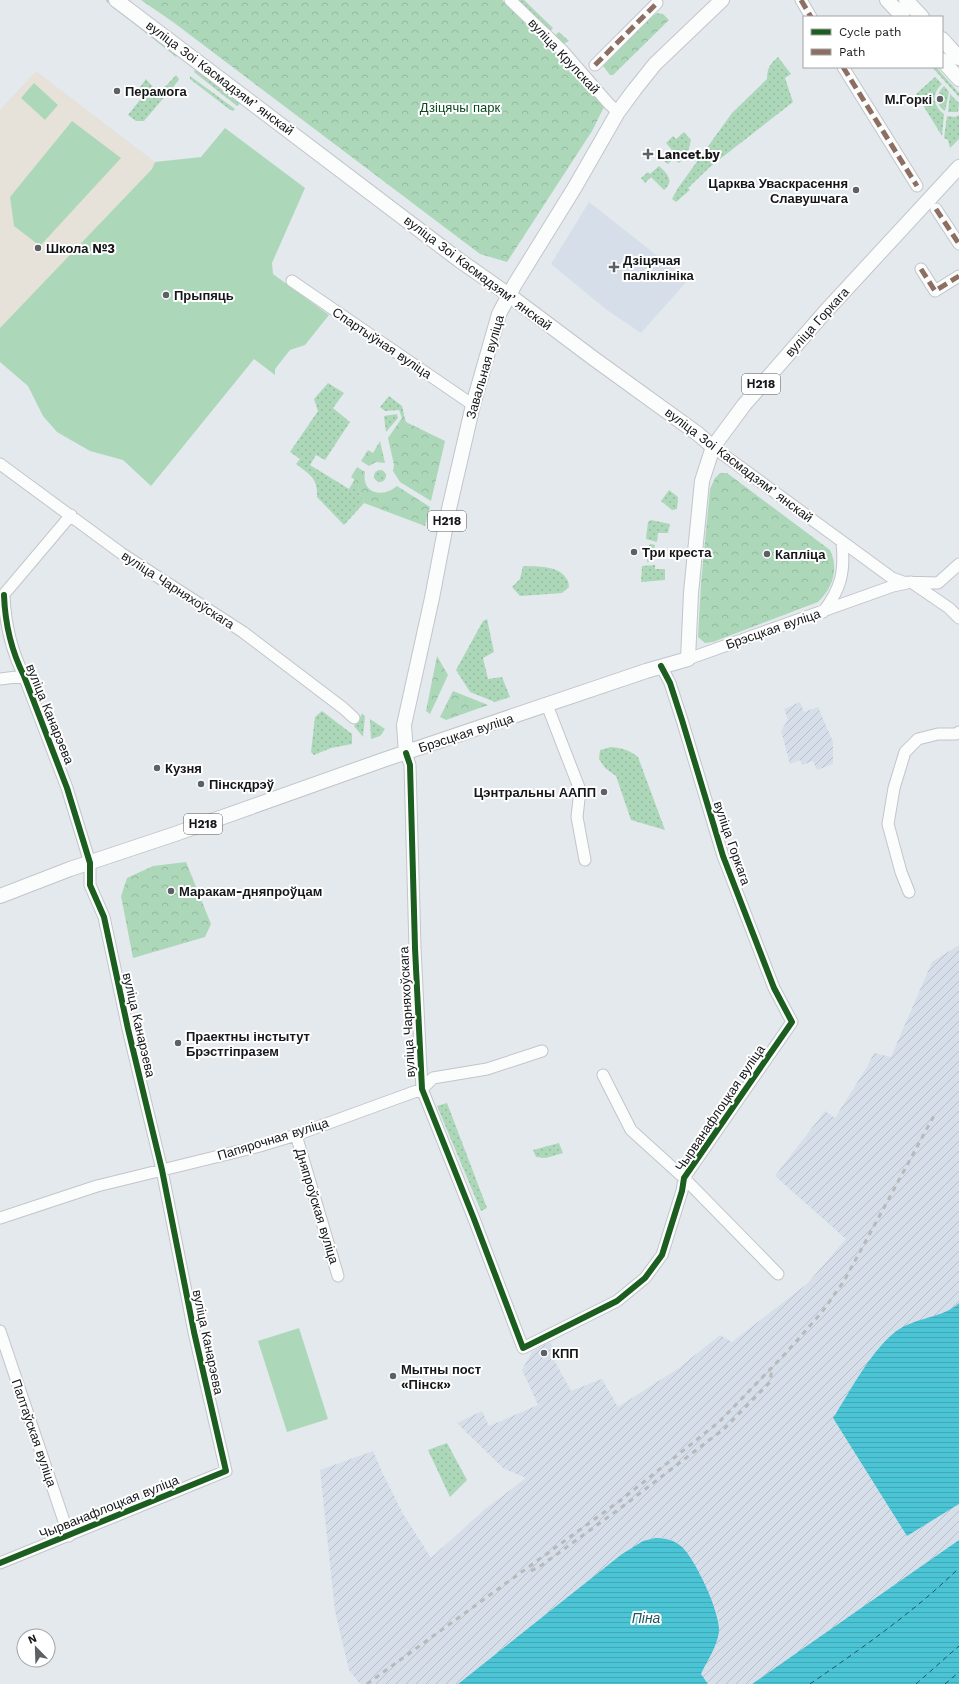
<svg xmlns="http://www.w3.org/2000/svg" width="959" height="1684" font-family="'Work Sans',sans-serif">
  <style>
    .industrial { fill: url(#industrial-furrows) }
    .education { fill: #e7e2d9 }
    .built { fill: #d6dee9 }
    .grass { fill: url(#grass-dots) }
    .forest { fill: url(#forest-crowns) }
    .pitch { fill: #acd8b9 }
    .water { fill: url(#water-rules) }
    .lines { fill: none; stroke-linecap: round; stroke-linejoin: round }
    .ferry { stroke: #1d5760; stroke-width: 1; stroke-dasharray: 5 4; stroke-linecap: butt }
    .minor-casing { stroke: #c2c5c9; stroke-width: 13 }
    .major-casing { stroke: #c2c5c9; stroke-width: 16 }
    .minor { stroke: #fbfcfc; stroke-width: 11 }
    .major { stroke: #fbfcfc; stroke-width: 14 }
    .rail { stroke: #b8b9ba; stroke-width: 3; stroke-dasharray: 5 5; stroke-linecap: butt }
    .quiet { stroke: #8d6e63; stroke-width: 5; stroke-dasharray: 10 5; stroke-linecap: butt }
    .cycleway-casing { stroke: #fff; stroke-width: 8 }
    .cycleway { stroke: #1b5e20; stroke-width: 6 }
    .poi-dot { fill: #5d6064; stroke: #fff; stroke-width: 1.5 }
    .labels { text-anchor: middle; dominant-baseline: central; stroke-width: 4; stroke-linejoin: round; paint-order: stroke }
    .shield { fill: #fff; stroke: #5b5d5f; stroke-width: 1 }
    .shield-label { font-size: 12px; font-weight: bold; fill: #15171a }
    .street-label { font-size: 13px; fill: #15171a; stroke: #fff }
    .poi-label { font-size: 13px; font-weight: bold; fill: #15171a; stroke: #fff; text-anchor: start }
    .park-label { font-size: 13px; fill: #0b4820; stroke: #fff }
    .water-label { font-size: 14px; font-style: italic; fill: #1d5760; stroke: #fff }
  </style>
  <defs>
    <pattern id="industrial-furrows" width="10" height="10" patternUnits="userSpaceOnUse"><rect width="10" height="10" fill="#d6dee9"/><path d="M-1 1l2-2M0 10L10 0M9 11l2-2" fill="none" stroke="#b7bec7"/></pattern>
    <pattern id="grass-dots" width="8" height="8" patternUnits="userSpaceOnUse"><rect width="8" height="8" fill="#acd8b9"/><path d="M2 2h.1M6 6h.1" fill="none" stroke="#93b99e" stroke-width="1.8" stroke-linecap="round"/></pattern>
    <pattern id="forest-crowns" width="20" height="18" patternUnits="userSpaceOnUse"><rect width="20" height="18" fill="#acd8b9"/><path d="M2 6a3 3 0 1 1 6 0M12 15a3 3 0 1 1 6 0" fill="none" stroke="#93b99e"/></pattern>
    <pattern id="water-rules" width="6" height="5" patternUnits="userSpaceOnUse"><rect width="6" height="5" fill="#4bc5d5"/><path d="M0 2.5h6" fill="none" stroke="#41a8b6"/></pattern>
  </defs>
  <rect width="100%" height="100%" fill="#e4e9ee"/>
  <path class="industrial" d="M 800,702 L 804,712 L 818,707 L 833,742 L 833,764 L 817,770 L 813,761 L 802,765 L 800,760 L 790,764 L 781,731 L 788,720 L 784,709 Z
    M 959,945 L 959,1303 L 952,1309 L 940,1315 L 913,1323 L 889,1337 L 879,1347 L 833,1418 L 907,1536 L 959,1504 L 959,1540 L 752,1684 L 708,1684 L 701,1674 L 716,1644 L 719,1633 L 719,1622 L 716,1611 L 700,1574 L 643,1541 L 622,1554 L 458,1684 L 360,1684 L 349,1670 L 335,1611 L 320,1470 L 373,1451 L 382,1472 L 402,1512 L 431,1558 L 484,1510 L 526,1478 L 503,1468 L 457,1423 L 482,1411 L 489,1426 L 538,1405 L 522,1370 L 532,1352 L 550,1342 L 557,1355 L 553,1358 L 571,1391 L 602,1379 L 618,1407 L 679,1368 L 720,1335 L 732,1342 L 807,1284 L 846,1239 L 775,1176 L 825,1111 L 835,1118 L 867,1067 L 874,1053 L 891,1057 L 932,962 Z"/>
  <path class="education" d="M 36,71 L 155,162 L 152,169 L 0,328 L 0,110 Z"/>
  <path class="built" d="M 589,202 L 688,280 L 641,333 L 607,310 L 551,264 Z"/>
  <path class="grass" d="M 106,0 L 110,0 L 178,55 L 176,57 L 107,2 Z
    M 517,0 L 524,0 L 553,28 L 549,32 Z
    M 559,32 L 569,41 L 563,44 L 553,37 Z
    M 778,57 L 791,74 L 785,78 L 793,102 L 711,166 L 688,188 L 690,190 L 676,202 L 672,199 L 678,188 L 732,113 L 767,79 C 767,68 770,64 778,57 Z
    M 932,67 L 936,67 L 959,93 L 959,97 Z
    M 195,70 L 199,70 L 240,102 L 239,105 L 237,106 L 194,72 Z
    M 176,75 L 179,79 L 178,81 L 144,121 L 136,121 L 128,115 L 143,96 L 137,91 L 146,79 L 153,87 L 161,88 L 166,86 Z
    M 190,76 L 235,109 L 233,111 L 229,109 L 190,79 Z
    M 935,77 L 942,84 C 931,94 933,106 944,114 L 942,136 L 916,94 Z
    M 944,86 L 949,92 L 945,111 C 935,105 936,93 944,86 Z
    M 950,94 L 959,103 L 958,112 L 948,112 Z
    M 959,115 L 959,139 L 950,148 L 948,140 L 944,138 L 947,116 L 955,117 Z
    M 684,132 L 691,140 L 687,156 L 679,163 L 673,159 L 668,164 L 664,161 L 667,158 L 665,156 L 672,150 L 666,143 L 673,136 L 676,139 Z
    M 659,166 C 667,173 675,181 664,190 L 651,177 L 645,183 L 641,178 L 648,172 L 650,174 Z
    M 328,383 L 344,393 L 333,408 L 350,422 L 325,460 L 316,455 L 310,465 L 349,489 L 355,479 L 364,503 L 344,525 L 317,497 C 318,478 310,475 296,464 L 300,459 L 290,452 L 318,411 L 314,399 Z
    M 389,396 L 402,406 L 404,415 L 402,418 L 399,410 L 385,411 L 380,407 Z
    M 397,414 L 398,418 L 386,432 L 384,416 Z
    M374 476a6 6 0 1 1 12 0a6 6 0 1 1-12 0Z
    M 669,490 L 678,497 L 677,509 L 672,510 L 661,501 Z
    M 651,520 L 670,524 L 668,533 L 658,533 L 657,542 L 646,539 L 648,522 Z
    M 651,544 L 655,545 L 653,562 L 647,562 L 649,545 Z
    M 655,565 L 655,569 L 665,569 L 665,580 L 641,582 L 642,566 Z
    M 523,566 C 537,567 558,565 566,578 C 568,580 569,584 569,587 L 562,593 L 520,596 L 512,587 L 520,579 Z
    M 487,619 L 494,652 L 483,658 L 488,679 L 502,677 L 510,697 L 495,702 L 470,692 L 456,670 L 483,621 Z
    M 322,711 L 352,734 L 352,744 L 331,748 L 314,755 L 311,752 L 315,717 Z
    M 362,714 L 365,716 L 363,737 L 354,726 Z
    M 370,719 L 385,729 L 380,736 L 371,739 Z
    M 611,747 C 622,748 629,750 638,757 L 665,830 L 631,820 L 616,776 L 605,768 L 599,759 L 600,750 Z
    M 447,1103 L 487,1208 L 481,1211 L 437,1106 Z
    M 559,1143 L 563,1153 L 546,1158 L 536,1157 L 533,1150 Z
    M 447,1443 L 467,1480 L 450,1497 L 428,1450 Z"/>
  <path class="forest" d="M 141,0 L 502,0 L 606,103 L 592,131 L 507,262 L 480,254 L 173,22 Z
    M 658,13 L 663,14 L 669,20 L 613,75 L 610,75 L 603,66 L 604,62 L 652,16 Z
    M 404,415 L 406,422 L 445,441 L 431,501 L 400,482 L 393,471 L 394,465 L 388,438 Z
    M 380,441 L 385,463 L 376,462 L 369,466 L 361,461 L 368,450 L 373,453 Z
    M 357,467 L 365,472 C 361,493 382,499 397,486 L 430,507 L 425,526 L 364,503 L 355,480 L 351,477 Z
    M 720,473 L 727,473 L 830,550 C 839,569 833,588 818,602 L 713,642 L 705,643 L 698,637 L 701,583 L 710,489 L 715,478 Z
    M 437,656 L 448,675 L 430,714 L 426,711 Z
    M 453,691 L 488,705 L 446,720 L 440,717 Z
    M 186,862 L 211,924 L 205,937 L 133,958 L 121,896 L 127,878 L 153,866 Z"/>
  <path class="pitch" d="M 34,83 L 58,105 L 45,120 L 21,98 Z
    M 72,121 L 121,158 L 40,246 L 14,226 L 10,197 Z
    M 225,128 L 305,188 L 272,263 L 273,274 L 329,315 L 305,345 L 290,350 L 275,369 L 275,375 L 254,359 L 151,486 L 123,460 L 90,451 L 57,432 L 43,416 L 28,386 L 0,362 L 0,328 L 152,169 L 155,162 L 201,157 Z
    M 299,1328 L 328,1419 L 287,1432 L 258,1341 Z"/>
  <path class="water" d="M 959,1303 L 959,1504 L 907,1536 L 833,1418 C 850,1392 874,1344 901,1328 C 920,1317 942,1318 959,1303 Z
    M 655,1538 C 665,1538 675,1540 683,1548 C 696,1561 721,1614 719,1632 C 717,1647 707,1661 701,1674 L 708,1684 L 458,1684 L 622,1554 L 643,1541 Z
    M 959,1540 L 959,1684 L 752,1684 L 946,1549 Z"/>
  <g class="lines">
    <path class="ferry" d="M 810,1684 C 862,1648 914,1612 959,1568
      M 916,1684 L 959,1646
      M 945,1684 L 959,1672"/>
    <g class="minor-casing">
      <path id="minor" d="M 510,0 L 563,51 L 609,104 L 618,112
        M 801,0 L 811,17
        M 595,65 L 657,3
        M 843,67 L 917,186
        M 936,209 L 959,244
        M 921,269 L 935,291 L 959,276
        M 292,281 L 473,405
        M 713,447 L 892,578 L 903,582 L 938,583 L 959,564
        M 0,464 L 121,553 L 243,632 L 343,708 L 354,718
        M 911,582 L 949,608 L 959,618
        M 0,599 L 71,515
        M 823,612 C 841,589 845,572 842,543
        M 688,659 L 893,586 L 907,583
        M 0,679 L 24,676
        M 547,705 L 580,790 L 577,817 L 585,860
        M 406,753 L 410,765 L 415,948 L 422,1089 L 474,1219 L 523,1348 L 617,1301 L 645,1278 L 662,1255 L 682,1191 L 684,1178 L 792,1022 L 774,988 L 723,856 L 682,720 L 670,683 L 661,666
        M 909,892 L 901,872 L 888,824 L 894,788 L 905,752 L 918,739 L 938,734 L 956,734 L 959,732
        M 603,1075 L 631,1130 L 684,1178 L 778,1274
        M 296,1135 L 338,1276
        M 0,1218 L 97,1186 L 260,1146 L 296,1135 L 422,1089 L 433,1078 L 487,1069 L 542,1051
        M 0,1331 L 69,1536
        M 0,1563 L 226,1471 L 194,1332 L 162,1170 L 128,1029 L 104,917 L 90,885 L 90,863 L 67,788 L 24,676 C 11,650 5,623 4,595"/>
    </g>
    <g class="major-casing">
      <path id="major" d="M 116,0 L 459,260 L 509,295 L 593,358 L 698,434 L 713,447
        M 887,0 L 903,17
        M 906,0 L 922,17
        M 942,39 L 959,58
        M 942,60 L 959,79
        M 406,753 L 404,725 L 432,598 L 449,509 L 473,405 L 499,314 L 515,284 L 575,187 L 618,112 L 635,89 L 655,64 L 722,0
        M 0,896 L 70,869 L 175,834 L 386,759 L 646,671 L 688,659 L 691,593 L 702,481 L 713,447 L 744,405 L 825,312 L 959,167"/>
    </g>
    <use href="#minor" class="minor"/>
    <use href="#major" class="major"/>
    <path class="rail" d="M 531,1571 L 542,1565 L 622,1507 L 725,1428 L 770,1382 L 772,1368
      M 367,1684 L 621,1500 L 719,1422 L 786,1353 L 822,1312 L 844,1281 L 936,1112"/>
    <path class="quiet" d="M 801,0 L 811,17
      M 595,65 L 657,3
      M 843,67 L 917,186
      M 936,209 L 959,244
      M 921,269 L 935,291 L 959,276"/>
    <g class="cycleway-casing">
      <path id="cycleway" d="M 406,753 L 410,765 L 415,948 L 422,1089 L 474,1219 L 523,1348 L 617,1301 L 645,1278 L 662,1255 L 682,1191 L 684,1178 L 792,1022 L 774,988 L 723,856 L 682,720 L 670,683 L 661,666
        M 0,1563 L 226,1471 L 194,1332 L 162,1170 L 128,1029 L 104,917 L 90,885 L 90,863 L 67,788 L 24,676 C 11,650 5,623 4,595"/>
    </g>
    <use href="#cycleway" class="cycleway"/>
  </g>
  <g class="poi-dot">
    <circle cx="117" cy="91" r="4"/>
    <circle cx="940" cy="99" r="4"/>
    <path d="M646 148h4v4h4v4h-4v4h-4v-4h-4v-4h4z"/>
    <circle cx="856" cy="190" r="4"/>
    <circle cx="38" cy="248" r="4"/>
    <path d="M612 261h4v4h4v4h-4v4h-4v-4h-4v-4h4z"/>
    <circle cx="166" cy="295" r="4"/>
    <circle cx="634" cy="552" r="4"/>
    <circle cx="767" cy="554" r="4"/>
    <circle cx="157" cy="768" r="4"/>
    <circle cx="201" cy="784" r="4"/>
    <circle cx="604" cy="792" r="4"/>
    <circle cx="171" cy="891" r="4"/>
    <circle cx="178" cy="1043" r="4"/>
    <circle cx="544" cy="1353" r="4"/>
    <circle cx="393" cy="1376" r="4"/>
  </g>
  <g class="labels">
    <g class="shield">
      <rect x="742" y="374" width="38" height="20" rx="3"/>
      <rect x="428" y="511" width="38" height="20" rx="3"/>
      <rect x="184" y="814" width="38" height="20" rx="3"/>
    </g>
    <g class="shield-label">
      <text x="761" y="384">Н218</text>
      <text x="447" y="521">Н218</text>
      <text x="203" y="824">Н218</text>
    </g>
    <g class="street-label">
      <text transform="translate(564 56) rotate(47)">вуліца Крупскай</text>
      <text transform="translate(220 78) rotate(37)">вуліца Зоі Касмадзямʼянскай</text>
      <text transform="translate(478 273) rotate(37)">вуліца Зоі Касмадзямʼянскай</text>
      <text transform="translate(817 322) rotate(-48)">вуліца Горкага</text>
      <text transform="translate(382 343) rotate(34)">Спартыўная вуліца</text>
      <text transform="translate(485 367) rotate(-74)">Завальная вуліца</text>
      <text transform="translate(739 465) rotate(37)">вуліца Зоі Касмадзямʼянскай</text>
      <text transform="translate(178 590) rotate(33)">вуліца Чарняхоўскага</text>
      <text transform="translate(773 629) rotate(-19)">Брэсцкая вуліца</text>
      <text transform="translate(50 714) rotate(68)">вуліца Канарэева</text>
      <text transform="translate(466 733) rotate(-18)">Брэсцкая вуліца</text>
      <text transform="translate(732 843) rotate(71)">вуліца Горкага</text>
      <text transform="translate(407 1012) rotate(-93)">вуліца Чарняхоўскага</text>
      <text transform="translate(139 1025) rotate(77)">вуліца Канарэева</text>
      <text transform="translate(720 1108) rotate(-56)">Чырванафлоцкая вуліца</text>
      <text transform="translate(273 1139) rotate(-17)">Папярочная вуліца</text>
      <text transform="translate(317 1206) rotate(73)">Дняпроўская вуліца</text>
      <text transform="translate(208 1342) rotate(78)">вуліца Канарэева</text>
      <text transform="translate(34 1433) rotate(71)">Палтаўская вуліца</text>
      <text transform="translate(109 1507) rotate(-22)">Чырванафлоцкая вуліца</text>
    </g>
    <g class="poi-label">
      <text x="125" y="91">Перамога</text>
      <text x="932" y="99" text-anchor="end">М.Горкі</text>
      <text x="657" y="154">Lancet.by</text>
      <text x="848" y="183" text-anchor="end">Царква Уваскрасення<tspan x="848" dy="15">Славушчага</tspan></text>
      <text x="46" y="248">Школа №3</text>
      <text x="623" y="260">Дзіцячая<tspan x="623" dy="15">паліклініка</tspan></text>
      <text x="174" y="295">Прыпяць</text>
      <text x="642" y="552">Три креста</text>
      <text x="775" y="554">Капліца</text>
      <text x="165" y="768">Кузня</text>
      <text x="209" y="784">Пінскдрэў</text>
      <text x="596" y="792" text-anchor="end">Цэнтральны ААПП</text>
      <text x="179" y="891">Маракам-дняпроўцам</text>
      <text x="186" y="1036">Праектны інстытут<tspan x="186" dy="15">Брэстгіпразем</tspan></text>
      <text x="552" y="1353">КПП</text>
      <text x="401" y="1369">Мытны пост<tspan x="401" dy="15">«Пінск»</tspan></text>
    </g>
    <g class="park-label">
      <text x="460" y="107">Дзіцячы парк</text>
    </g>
    <g class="water-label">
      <text x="646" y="1618">Піна</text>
    </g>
  </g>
  <rect x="803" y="16" width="140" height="52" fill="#ffffff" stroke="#a1a2a3"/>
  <rect x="811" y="29" width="20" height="6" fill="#1b5e20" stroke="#a1a2a3"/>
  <text x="839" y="36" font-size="12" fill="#15171a">Cycle path</text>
  <rect x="811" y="49" width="20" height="6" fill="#8d6e63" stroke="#a1a2a3"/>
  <text x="839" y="56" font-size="12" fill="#15171a">Path</text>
  <g transform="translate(36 1648) rotate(337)"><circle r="19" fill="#ffffff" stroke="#a1a2a3"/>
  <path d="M0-3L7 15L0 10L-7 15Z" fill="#5d6064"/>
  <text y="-6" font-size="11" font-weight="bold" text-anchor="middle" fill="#15171a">N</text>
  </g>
</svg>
